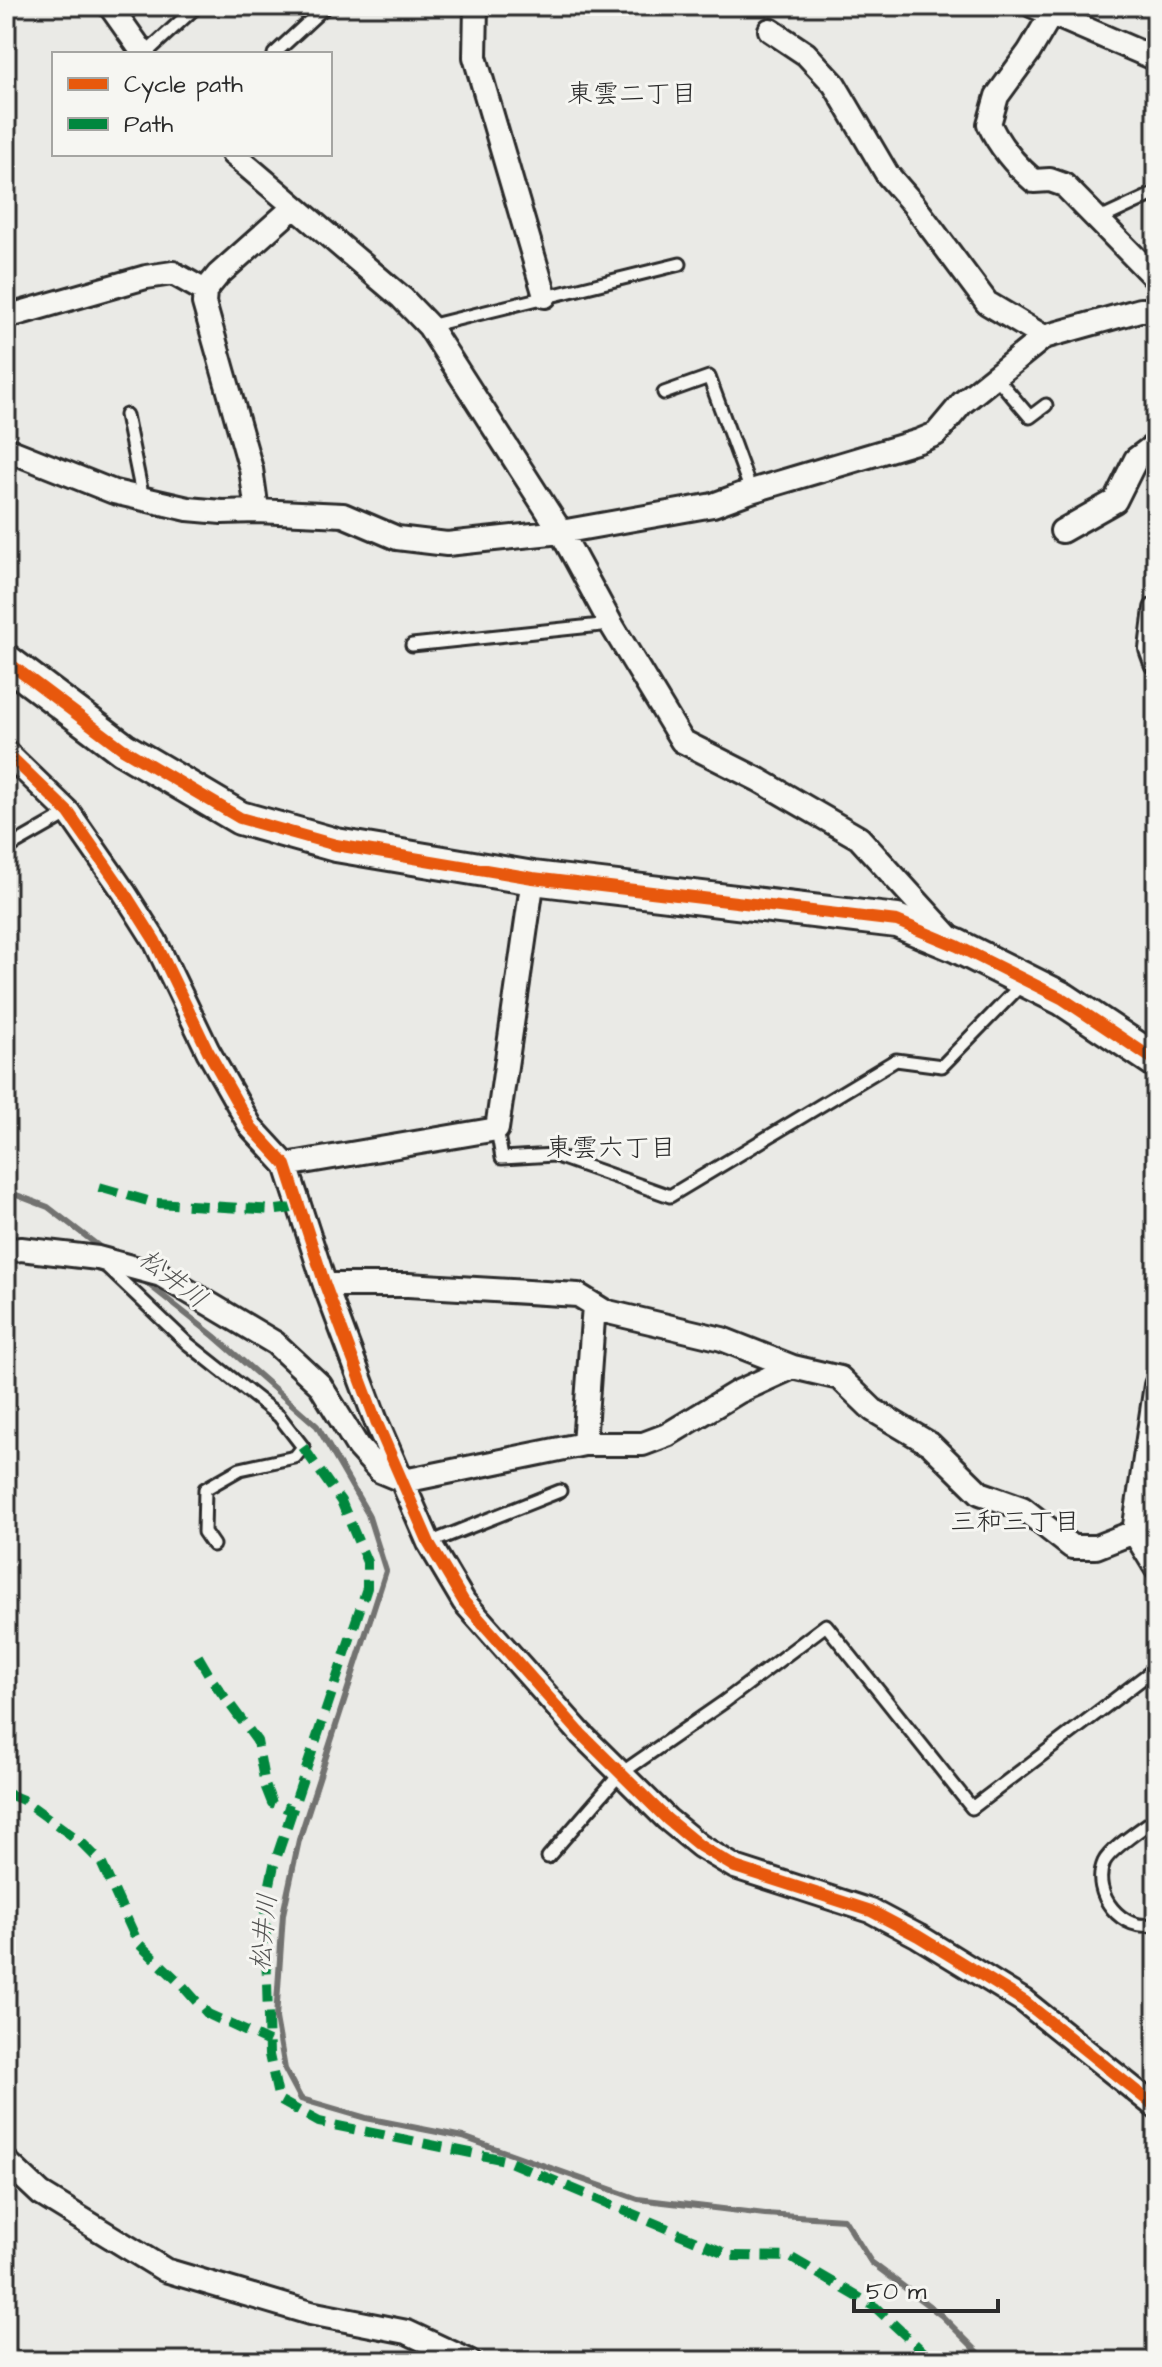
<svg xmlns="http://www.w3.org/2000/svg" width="1162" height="2367" font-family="'Architects Daughter','Klee One',sans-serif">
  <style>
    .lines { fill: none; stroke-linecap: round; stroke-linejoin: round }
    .stream { stroke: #727270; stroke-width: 6 }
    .lane-casing { stroke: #2b2b2b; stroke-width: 17 }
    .street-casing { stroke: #2b2b2b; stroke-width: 28 }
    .secondary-casing { stroke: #2b2b2b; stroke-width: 38 }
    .lane { stroke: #f6f6f2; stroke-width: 11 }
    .street { stroke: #f6f6f2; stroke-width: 22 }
    .secondary { stroke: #f6f6f2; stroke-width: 32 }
    .quiet { stroke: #00873e; stroke-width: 10; stroke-dasharray: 20 10; stroke-linecap: butt }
    .cycleway-casing { stroke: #f6f6f2; stroke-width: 17 }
    .cycleway { stroke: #e8590c; stroke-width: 12 }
    .labels { text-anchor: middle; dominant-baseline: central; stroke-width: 6; stroke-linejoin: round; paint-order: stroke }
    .neighbourhood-label { font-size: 26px; fill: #2b2b2b; stroke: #f6f6f2 }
    .water-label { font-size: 26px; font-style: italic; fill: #545453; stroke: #f6f6f2 }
  </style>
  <rect width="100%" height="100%" fill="#eaeae6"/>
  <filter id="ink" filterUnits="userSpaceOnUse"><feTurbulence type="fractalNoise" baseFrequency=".0125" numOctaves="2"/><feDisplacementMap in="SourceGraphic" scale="16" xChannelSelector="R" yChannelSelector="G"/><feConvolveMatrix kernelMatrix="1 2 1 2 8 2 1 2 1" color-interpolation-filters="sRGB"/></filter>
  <g filter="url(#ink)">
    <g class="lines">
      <path class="stream" d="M 6,1191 L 48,1207 L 105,1251
        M 139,1277 L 214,1336 L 317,1426 L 368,1514 L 386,1571 L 299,1840 L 283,1914 L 276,2018 L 285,2069 L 301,2099 L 366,2118 L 463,2137 L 638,2199 L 765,2214 L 844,2219 L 871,2262 L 941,2315 L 987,2361"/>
      <g class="lane-casing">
        <path id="lane" d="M 145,54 L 197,6
          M 274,54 L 326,6
          M 1098,220 L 1156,193
          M 429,326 L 680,264
          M 995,376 L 1030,417 L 1046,405
          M 664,393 L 709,377 L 751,491
          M 126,415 L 143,499
          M 412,645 L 611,624
          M 6,849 L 69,813
          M 497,1129 L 502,1158 L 554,1155 L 670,1196 L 896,1060 L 942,1066 L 1023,983
          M 104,1264 L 187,1343 L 279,1416 L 303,1447 L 295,1457 L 240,1469 L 205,1489 L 204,1532 L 213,1545
          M 429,1543 L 560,1491
          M 1156,1818 C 1143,1828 1110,1849 1104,1862 C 1090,1894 1123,1934 1156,1924
          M 548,1857 L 620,1774 L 724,1702 L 826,1625 L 972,1808 L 1156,1668"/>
      </g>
      <g class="street-casing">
        <path id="street" d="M 110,6 L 144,54
          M 476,6 L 475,57 L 545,296
          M 1033,6 L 1156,59
          M 1052,13 L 1029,52 L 997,96 L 989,124 C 1000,147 1015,165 1034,181 L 1050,180 L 1064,185 L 1156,279
          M 770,30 L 806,54 L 834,84 L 887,174 L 914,205 L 987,303 L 1044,337
          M 233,154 L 402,298 L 429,326 L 561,532 L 611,624 L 682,741 L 759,780 L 859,838 L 952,940
          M 6,317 L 146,277 L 173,273 L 205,291
          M 6,449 L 114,492 L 188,509 L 222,512 L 257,511 L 343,515 L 397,538 L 447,544 L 561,532 L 713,505 L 751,491 L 919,441 L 936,434 L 962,403 L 1044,337 L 1140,310 L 1156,310
          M 257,511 L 251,469 L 204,303 L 205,291 L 218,275 L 294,207
          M 1062,531 L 1115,501 L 1136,459 L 1156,444
          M 1156,609 L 1151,649 L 1156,663
          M 6,752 L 69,813 L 124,892 L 155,941 L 208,1051 L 251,1127 L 286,1165 L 325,1285 L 376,1421 L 429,1543 L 464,1602 L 581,1734 L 667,1819 L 700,1846 L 735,1867 L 871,1911 L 918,1936 L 1024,2001 L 1156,2107
          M 286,1165 L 497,1129 L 533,878
          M 6,1251 L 21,1249 L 98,1258 L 161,1275 L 275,1343 L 320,1385 L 358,1447 L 380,1471 L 404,1481 L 584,1444 L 643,1444 L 667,1435 L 738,1392 L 793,1367
          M 325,1285 L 408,1285 L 578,1295 L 604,1311 L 722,1339 L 793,1367 L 840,1378 L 873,1410 L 930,1444 L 980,1493 L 1022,1508 L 1072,1547 L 1096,1547 L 1134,1532
          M 1156,1385 L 1134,1532 L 1156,1568
          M 584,1444 L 594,1305
          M 6,2161 L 41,2194 L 165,2270 L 310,2313 L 407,2332 L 469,2361"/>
      </g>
      <g class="secondary-casing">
        <path id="secondary" d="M 6,661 L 123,749 L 240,818 L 336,845 L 533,878 L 897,921 L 957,946 L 1063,999 L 1156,1061"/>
      </g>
      <use href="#lane" class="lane"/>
      <use href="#street" class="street"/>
      <use href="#secondary" class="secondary"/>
      <path class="quiet" d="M 99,1187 L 155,1203 L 276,1210 L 300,1207
        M 303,1447 L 341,1501 L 367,1562 L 367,1588 L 274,1865 L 265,1908 L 269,2055 L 279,2100 L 319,2122 L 505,2160 L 732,2256 L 790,2257 L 875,2307 L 933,2361
        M 198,1656 L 212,1680 L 257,1741 L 265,1785 L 272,1803 L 292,1810
        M 6,1793 L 23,1800 L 81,1842 L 101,1862 L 138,1943 L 180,1983 L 208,2014 L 269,2042"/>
      <g class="cycleway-casing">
        <path id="cycleway" d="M 6,661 L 123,749 L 240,818 L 336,845 L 533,878 L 897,921 L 957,946 L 1063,999 L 1156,1061
          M 6,752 L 69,813 L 124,892 L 155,941 L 208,1051 L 251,1127 L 286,1165 L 325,1285 L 376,1421 L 429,1543 L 464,1602 L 581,1734 L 667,1819 L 700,1846 L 735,1867 L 871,1911 L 918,1936 L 1024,2001 L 1156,2107"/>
      </g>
      <use href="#cycleway" class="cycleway"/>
    </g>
  </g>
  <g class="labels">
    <g class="neighbourhood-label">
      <text x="632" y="94">東雲二丁目</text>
      <text x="611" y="1148">東雲六丁目</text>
      <text x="1015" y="1522">三和三丁目</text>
    </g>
    <g class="water-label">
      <text transform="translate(173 1279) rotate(38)">松井川</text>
      <text transform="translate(264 1932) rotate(-84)">松井川</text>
    </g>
  </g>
  <rect width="1162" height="2367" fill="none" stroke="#f6f6f2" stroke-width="32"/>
  <rect x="16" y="16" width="1130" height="2335" fill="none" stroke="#2b2b2b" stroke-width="3" filter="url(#ink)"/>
  <rect x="52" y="52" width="280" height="104" fill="#f6f6f2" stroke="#a5a5a2" stroke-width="2"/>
  <rect x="68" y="78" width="40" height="12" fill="#e8590c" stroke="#a5a5a2" stroke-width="2"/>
  <text x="124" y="92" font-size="24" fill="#2b2b2b">Cycle path</text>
  <rect x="68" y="118" width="40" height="12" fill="#00873e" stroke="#a5a5a2" stroke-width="2"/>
  <text x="124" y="132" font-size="24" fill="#2b2b2b">Path</text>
  <path d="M854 2299v12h144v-12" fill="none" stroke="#2b2b2b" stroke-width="4"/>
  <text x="866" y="2299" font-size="24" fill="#2b2b2b" stroke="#f6f6f2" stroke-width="6" paint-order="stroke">50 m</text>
</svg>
